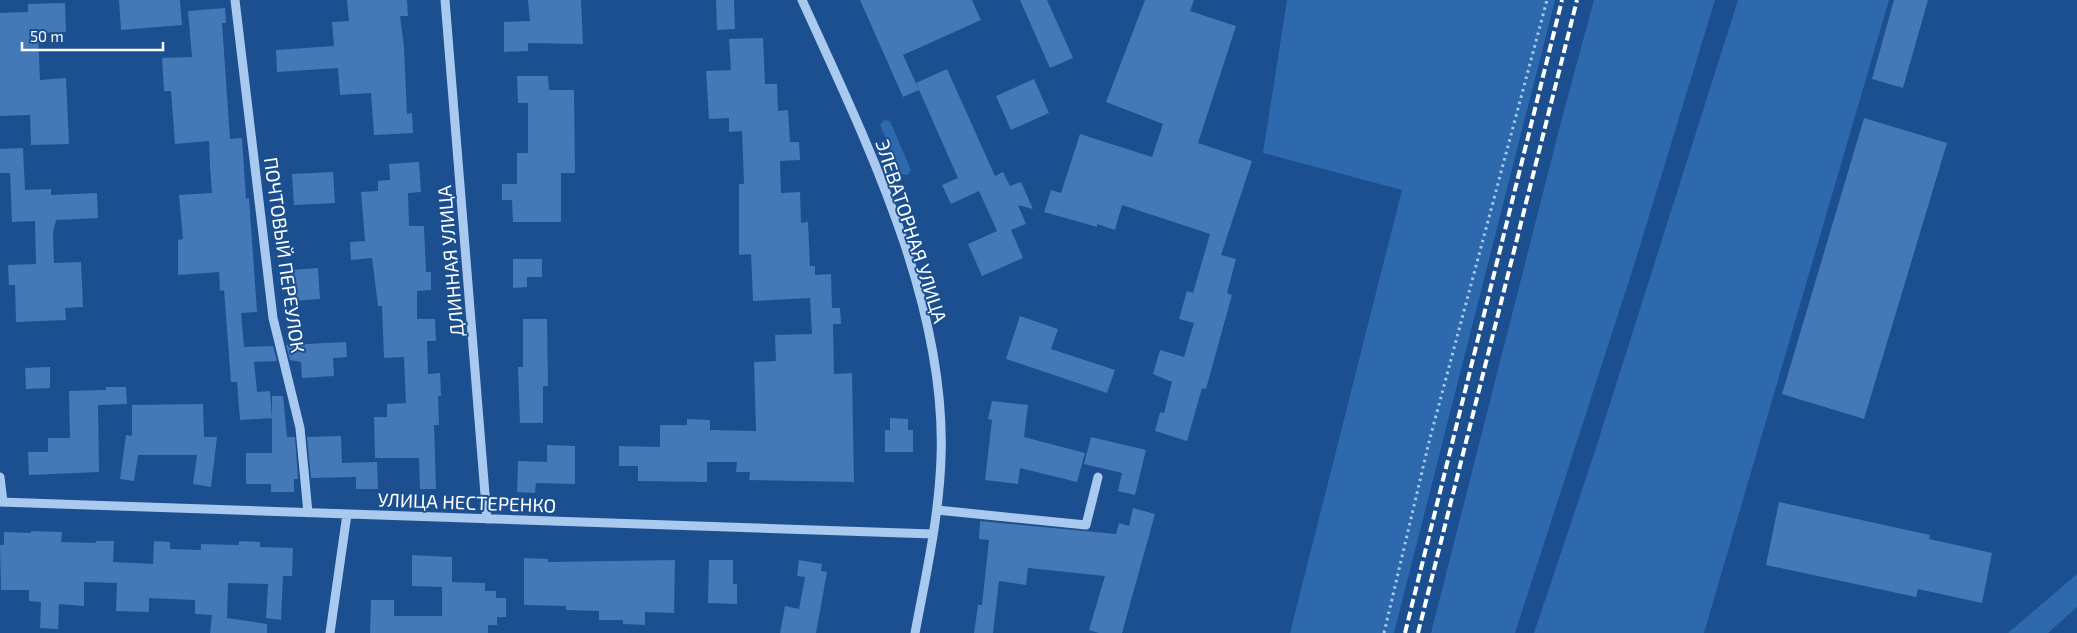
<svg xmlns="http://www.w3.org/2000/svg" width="2077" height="633" font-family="'Exo 2',sans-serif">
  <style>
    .green { fill: #2e69ad }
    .building { fill: #4478b7 }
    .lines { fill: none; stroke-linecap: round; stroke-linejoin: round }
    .path { stroke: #a9c9ee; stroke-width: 3; stroke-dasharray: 2.5 4; stroke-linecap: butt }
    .minor { stroke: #a9c9ee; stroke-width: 9 }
    .rail { stroke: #fff; stroke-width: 4; stroke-dasharray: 9 4; stroke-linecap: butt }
    .labels { text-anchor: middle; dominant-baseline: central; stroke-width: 4; stroke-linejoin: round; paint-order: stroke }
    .street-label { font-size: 19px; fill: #fff; stroke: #1b4f8f }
  </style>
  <rect width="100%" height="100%" fill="#1b4f8f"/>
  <path class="green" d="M 1287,0 L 1555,0 L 1394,633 L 1290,633 L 1402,190 L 1263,153 Z
    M 1594,0 L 1715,0 L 1635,262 L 1515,633 L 1431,633 L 1561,122 Z
    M 1738,0 L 1889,0 L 1704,633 L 1534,633 L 1594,454 Z
    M 884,120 L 890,121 L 911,170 L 908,175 L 901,174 L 880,125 Z
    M 2077,574 L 2077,607 L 2048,633 L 2008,633 Z"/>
  <path class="building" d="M 119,0 L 180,0 L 182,25 L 121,30 Z
    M 347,0 L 407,0 L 408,16 L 400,16 L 404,47 L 407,114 L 412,113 L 413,133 L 374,135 L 371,93 L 340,95 L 338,68 L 277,72 L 276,50 L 334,46 L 332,22 L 349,21 Z
    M 528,0 L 581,0 L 583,44 L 528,43 L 528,51 L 504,52 L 504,22 L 530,21 Z
    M 716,0 L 734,0 L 735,29 L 717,30 Z
    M 860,0 L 972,0 L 981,20 L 903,55 L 919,90 L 903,97 Z
    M 1020,0 L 1047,0 L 1073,58 L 1050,68 Z
    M 1145,0 L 1194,0 L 1190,11 L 1236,26 L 1198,143 L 1252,161 L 1221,255 L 1236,259 L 1227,293 L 1232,295 L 1206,389 L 1202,388 L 1187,441 L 1155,431 L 1160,412 L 1164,413 L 1172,382 L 1153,374 L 1160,350 L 1184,357 L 1194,323 L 1179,319 L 1187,291 L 1193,293 L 1210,234 L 1122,205 L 1115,230 L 1097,224 L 1097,227 L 1044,212 L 1051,190 L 1061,193 L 1080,134 L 1152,157 L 1163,124 L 1106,102 Z
    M 1894,0 L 1928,0 L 1903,88 L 1872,79 Z
    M 65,3 L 66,32 L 38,33 L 40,80 L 66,78 L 69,144 L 31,145 L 30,115 L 0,116 L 0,13 L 28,12 L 28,4 Z
    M 225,8 L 226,23 L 222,23 L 230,139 L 242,138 L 246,199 L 249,198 L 257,312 L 241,313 L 244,347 L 273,346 L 277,361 L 254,362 L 257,392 L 270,391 L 272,418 L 240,420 L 237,382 L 231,382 L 224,290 L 220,291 L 219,272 L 178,275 L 178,240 L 183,239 L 179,195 L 212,193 L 210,167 L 209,141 L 175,144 L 171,91 L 164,91 L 162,58 L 192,57 L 188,11 Z
    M 763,38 L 765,84 L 777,84 L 778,111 L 788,110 L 790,142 L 799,142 L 800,160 L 780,161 L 781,193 L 800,192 L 801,223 L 808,222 L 810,266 L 815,266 L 815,275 L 831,274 L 832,308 L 840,308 L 841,324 L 833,324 L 834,374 L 852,373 L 854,482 L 749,480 L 750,472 L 736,472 L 737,462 L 707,462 L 707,482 L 638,481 L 638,466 L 619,466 L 619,446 L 660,447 L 660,425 L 687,425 L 687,419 L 710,420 L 710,430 L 756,431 L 754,362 L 776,361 L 775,335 L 812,334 L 810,298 L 753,301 L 751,254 L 739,255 L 739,184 L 744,184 L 742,131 L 729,132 L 729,118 L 709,119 L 706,71 L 731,70 L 729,39 Z
    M 947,69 L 995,176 L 1003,172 L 1010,186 L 1021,182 L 1033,209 L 1018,205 L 1026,224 L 1011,230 L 1023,258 L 982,276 L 968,244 L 997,231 L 979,191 L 951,204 L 942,185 L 958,178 L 916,83 Z
    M 517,76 L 548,76 L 549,90 L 574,90 L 575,173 L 561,173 L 561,222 L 513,222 L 512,200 L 502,200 L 502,184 L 517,184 L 517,153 L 528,153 L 528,103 L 518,103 Z
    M 1034,79 L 1049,113 L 1011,130 L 996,96 Z
    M 1864,118 L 1947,143 L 1864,419 L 1782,394 Z
    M 23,148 L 25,190 L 51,189 L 51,195 L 97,193 L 98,218 L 56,220 L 53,233 L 54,263 L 81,262 L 83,307 L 65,308 L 66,320 L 16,322 L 15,285 L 9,285 L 8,265 L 36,264 L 35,221 L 12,222 L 10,173 L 0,173 L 0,149 Z
    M 419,162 L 421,192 L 408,193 L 409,226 L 424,226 L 426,272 L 431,272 L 431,290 L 417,291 L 417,319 L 435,319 L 436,341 L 427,341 L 428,374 L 440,373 L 441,396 L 438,396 L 439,425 L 434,425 L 436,489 L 420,489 L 419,458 L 375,458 L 374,417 L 387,417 L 387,404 L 406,403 L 404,357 L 384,358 L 382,306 L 378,306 L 372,258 L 351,260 L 350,242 L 365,241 L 361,192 L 378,191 L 378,181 L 390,180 L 389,164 Z
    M 333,172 L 335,203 L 294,205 L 292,174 Z
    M 513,259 L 542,259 L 542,277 L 527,277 L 527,287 L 513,288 Z
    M 318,268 L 320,299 L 292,301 L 291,270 Z
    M 1020,316 L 1058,329 L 1051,349 L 1115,370 L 1107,393 L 1006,359 Z
    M 523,319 L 547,319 L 548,386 L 543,386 L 543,423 L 520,423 L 518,367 L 523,367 Z
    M 346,342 L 347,357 L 333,358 L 334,376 L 302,378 L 301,362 L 290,360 L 286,345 Z
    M 50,367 L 50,388 L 26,389 L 25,368 Z
    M 106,387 L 126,387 L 127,404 L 98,405 L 99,472 L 29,475 L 28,452 L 48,452 L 48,438 L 70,438 L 69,391 L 106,390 Z
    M 272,396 L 283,396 L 287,437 L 295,437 L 298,479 L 294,479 L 294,492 L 271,492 L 271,484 L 246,484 L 246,453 L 272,453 Z
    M 992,401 L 1028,405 L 1024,437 L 1085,453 L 1077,482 L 1020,468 L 1018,484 L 985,480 L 992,420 L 988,419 Z
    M 203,404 L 204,437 L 217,437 L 211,487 L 193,484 L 197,455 L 138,455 L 134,481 L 120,479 L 126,435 L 132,436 L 132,405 Z
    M 890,418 L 908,419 L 908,430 L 913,430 L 913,452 L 885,452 L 885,430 L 890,430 Z
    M 341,436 L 342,463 L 377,462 L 378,489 L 356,489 L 356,477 L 311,478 L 307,437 Z
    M 1091,437 L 1146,450 L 1135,495 L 1118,491 L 1122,473 L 1084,464 Z
    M 547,445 L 575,446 L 575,484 L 536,483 L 535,493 L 517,492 L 518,461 L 547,462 Z
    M 1779,502 L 1930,535 L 1929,539 L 1992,553 L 1982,603 L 1918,589 L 1916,597 L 1766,565 Z
    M 1133,508 L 1155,514 L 1122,633 L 1099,633 L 1089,630 L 1105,576 L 1028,568 L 1026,585 L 999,581 L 993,633 L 974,633 L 978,605 L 982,605 L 989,540 L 979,539 L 980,521 L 1116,534 L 1119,523 L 1129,526 Z
    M 31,531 L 62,532 L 61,542 L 96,543 L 96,541 L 114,541 L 113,562 L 153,564 L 154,541 L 170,542 L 170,549 L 201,550 L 201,544 L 239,545 L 239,541 L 260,542 L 260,547 L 293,548 L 292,576 L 283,576 L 281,620 L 266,618 L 268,584 L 228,583 L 227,618 L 267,624 L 267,633 L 210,633 L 212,615 L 195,614 L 195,600 L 149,598 L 149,612 L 116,611 L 117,583 L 84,582 L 84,606 L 59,604 L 58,629 L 40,628 L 41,602 L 29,601 L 29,590 L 1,590 L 0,545 L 4,545 L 4,532 L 31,533 Z
    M 412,555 L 452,557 L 452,582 L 485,583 L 485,591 L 496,591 L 496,598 L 506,598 L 506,617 L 497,617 L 497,625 L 488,625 L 488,633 L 370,633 L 371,600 L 394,600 L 394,616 L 442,616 L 442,587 L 412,586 Z
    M 524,558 L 548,559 L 548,562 L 675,560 L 674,613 L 645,612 L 645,625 L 623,624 L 623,620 L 599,620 L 599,611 L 566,610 L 566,606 L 524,605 Z
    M 709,560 L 733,560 L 733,584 L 737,584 L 737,604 L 708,603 Z
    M 799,560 L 822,564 L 821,571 L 827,572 L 816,633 L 780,633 L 785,606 L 799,609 L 805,577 L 797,576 Z"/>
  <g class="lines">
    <path class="path" d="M 1384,633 L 1429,442 L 1547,0"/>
    <path class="minor" d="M 235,0 L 273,318 L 300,428 L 308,513
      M 445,0 L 487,519
      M 802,0 C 865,139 947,303 941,458 C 939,517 926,575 915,633
      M 0,477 L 3,502
      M 0,502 L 933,534
      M 937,510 L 1086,525 L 1098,477
      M 330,633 L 347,514"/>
    <path class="rail" d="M 1405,633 L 1562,0
      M 1418,633 L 1577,0"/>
  </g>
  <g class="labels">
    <g class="street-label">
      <text transform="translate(912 231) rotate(72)">ЭЛЕВАТОРНАЯ УЛИЦА</text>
      <text transform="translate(285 255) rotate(82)">ПОЧТОВЫЙ ПЕРЕУЛОК</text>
      <text transform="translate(450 261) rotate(-95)">ДЛИННАЯ УЛИЦА</text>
      <text transform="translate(467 502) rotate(2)">УЛИЦА НЕСТЕРЕНКО</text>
    </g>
  </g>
  <path d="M22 42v8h141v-8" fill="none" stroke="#ffffff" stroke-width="2.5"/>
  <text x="30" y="42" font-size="15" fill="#ffffff" stroke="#1b4f8f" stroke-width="4" paint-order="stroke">50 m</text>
</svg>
